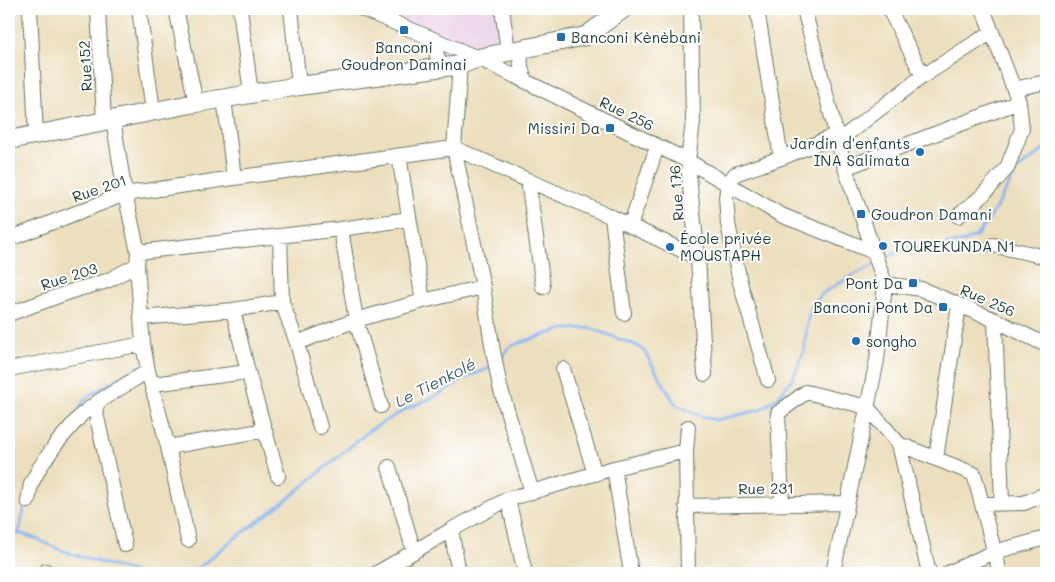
<svg xmlns="http://www.w3.org/2000/svg" width="1055" height="582" font-family="Mali,sans-serif">
  <style>
    .built { fill: #edd1e9 }
    .lines { fill: none; stroke-linecap: round; stroke-linejoin: round }
    .stream { stroke: #80b4ee; stroke-width: 3 }
    .minor-casing { stroke: #677664; stroke-width: 16 }
    .major-casing { stroke: #677664; stroke-width: 20 }
    .minor { stroke: #fff; stroke-width: 14 }
    .major { stroke: #fff; stroke-width: 18 }
    .poi-dot { fill: #1f6fb2; stroke: #fff; stroke-width: 2 }
    .labels { text-anchor: middle; dominant-baseline: central; stroke-width: 4; stroke-linejoin: round; paint-order: stroke }
    .poi-label { font-size: 15px; fill: #1f3d34; stroke: #fff; text-anchor: start }
    .street-label { font-size: 15px; fill: #1f3d34; stroke: #fff }
    .water-label { font-size: 16px; font-style: italic; fill: #3c616c; stroke: #fff }
  </style>
  <rect width="100%" height="100%" fill="#fff"/>
  <filter id="ink" filterUnits="userSpaceOnUse"><feTurbulence type="fractalNoise" baseFrequency=".02" numOctaves="2"/><feDisplacementMap in="SourceGraphic" scale="10" xChannelSelector="R" yChannelSelector="G"/><feConvolveMatrix kernelMatrix="1 2 1 2 8 2 1 2 1" color-interpolation-filters="sRGB"/></filter>
  <filter id="wash" filterUnits="userSpaceOnUse"><feTurbulence type="fractalNoise" baseFrequency=".0096" numOctaves="4" result="noise"/><feDisplacementMap in="SourceGraphic" scale="20" xChannelSelector="R" yChannelSelector="G"/><feGaussianBlur stdDeviation="1.12" result="paint"/><feColorMatrix in="noise" values="0 0 0 0 0 0 0 0 0 0 0 0 0 0 0 0 0 1.4 0 .05"/><feComposite in="paint" operator="in"/></filter>
  <g filter="url(#wash)">
    <rect width="100%" height="100%" fill="#eddfbd"/>
    <path class="built" d="M 378,9 L 509,9 L 515,37 L 463,46 Z"/>
    <g class="lines">
      <path class="stream" d="M 880,261 L 900,251 L 915,247 L 940,246 L 965,241 L 976,236 L 989,220 L 1017,170 L 1046,148
        M 500,358 L 503,356 L 508,348 L 519,343 L 563,329 L 590,328 L 638,346 L 644,351 L 676,405 L 701,416 L 716,420 L 760,410 L 778,397 L 793,378 L 804,351 L 808,318 L 814,303 L 823,293 L 848,278 L 875,264
        M 80,408 L 85,399 L 98,390 L 140,366
        M 9,533 C 30,533 45,544 64,551 C 87,560 112,565 135,573
        M 19,533 L 25,504
        M 185,573 L 200,567 L 226,545 L 289,498 L 370,430 L 406,409 L 436,396 L 465,378 L 487,369 L 491,365"/>
    </g>
  </g>
  <g filter="url(#ink)">
    <g class="lines">
      <g class="minor-casing">
        <path id="minor" d="M 30,9 L 36,135
          M 98,9 L 104,122
          M 139,9 L 153,111
          M 176,9 L 196,103
          M 240,9 L 251,94
          M 291,9 L 299,86
          M 362,9 L 478,58 L 688,161 L 781,215 L 874,252
          M 502,9 L 508,51
          M 691,9 L 693,122 L 688,161 L 690,187 L 698,258 L 705,374
          M 757,9 L 781,158
          M 804,9 L 845,168 L 885,284 L 877,360 L 833,573
          M 889,9 L 923,76
          M 431,38 L 438,58 L 439,67
          M 520,49 L 521,67 L 525,81
          M 460,65 L 454,148 L 483,287 L 492,345 L 500,387 L 532,492
          M 1014,89 L 1046,82
          M 224,98 L 234,178
          M 113,119 L 125,194 L 138,252 L 137,265 L 143,344 L 148,371 L 168,447 L 188,540
          M 838,141 L 923,76 L 992,32
          M 399,156 L 423,301
          M 845,168 L 1019,102
          M 528,180 L 543,287
          M 958,216 L 981,197 L 1007,168 L 1022,129 L 1019,102 L 983,9
          M 612,217 L 624,313
          M 630,226 L 657,147
          M 341,229 L 356,320 L 381,406
          M 280,236 L 282,302 L 297,343 L 320,427
          M 9,239 L 125,194 L 234,178 L 454,148 L 612,217 L 698,258
          M 993,245 L 1046,257
          M 138,252 L 341,229 L 409,219
          M 885,284 L 921,289 L 995,320 L 1046,345
          M 233,310 L 248,372 L 278,476
          M 9,314 L 75,290 L 107,281 L 137,265
          M 141,318 L 233,310 L 282,302
          M 995,320 L 1002,503
          M 297,343 L 356,320 L 423,301 L 483,287
          M 9,369 L 143,344
          M 563,369 L 595,474
          M 768,380 L 740,282 L 728,224 L 726,197 L 728,184 L 735,174 L 781,158 L 825,140 L 836,134
          M 152,384 L 248,372
          M 899,444 L 974,474 L 1000,573
          M 168,447 L 265,430
          M 936,459 L 959,305
          M 389,467 L 414,552
          M 614,468 L 631,573
          M 508,499 L 525,573
          M 28,501 L 31,484 L 40,467 L 56,444 L 82,414 L 99,401
          M 782,504 L 778,413 L 806,392 L 867,407 L 899,444 L 929,573
          M 982,504 L 1024,503 L 1046,494
          M 686,506 L 847,503
          M 451,530 L 459,573
          M 125,545 L 96,413 L 96,407 L 99,401 L 148,371
          M 46,571 L 46,573
          M 377,573 L 451,530 L 508,499 L 614,468 L 686,451
          M 688,573 L 686,451 L 688,427
          M 948,573 L 994,552 L 1046,538"/>
      </g>
      <g class="major-casing">
        <path id="major" d="M 9,140 L 196,103 L 299,86 L 460,65 L 478,58 L 586,36 L 623,9"/>
      </g>
      <use href="#minor" class="minor"/>
      <use href="#major" class="major"/>
    </g>
  </g>
  <g class="poi-dot">
    <rect x="399" y="25" width="10" height="10" rx="2.5"/>
    <rect x="556" y="32" width="10" height="10" rx="2.5"/>
    <rect x="605" y="123" width="10" height="10" rx="2.5"/>
    <circle cx="920" cy="152" r="5"/>
    <rect x="856" y="209" width="10" height="10" rx="2.5"/>
    <circle cx="883" cy="246" r="5"/>
    <circle cx="670" cy="247" r="5"/>
    <rect x="908" y="278" width="10" height="10" rx="2.5"/>
    <rect x="938" y="302" width="10" height="10" rx="2.5"/>
    <circle cx="856" cy="341" r="5"/>
  </g>
  <g class="labels">
    <g class="poi-label">
      <text x="571" y="37">Banconi Kènèbani</text>
      <text x="404" y="47" text-anchor="middle">Banconi<tspan x="404" dy="17">Goudron Daminai</tspan></text>
      <text x="600" y="128" text-anchor="end">Missiri Da</text>
      <text x="910" y="143" text-anchor="end">Jardin d'enfants<tspan x="910" dy="17">INA Salimata</tspan></text>
      <text x="871" y="214">Goudron Damani</text>
      <text x="680" y="238">École privée<tspan x="680" dy="17">MOUSTAPH</tspan></text>
      <text x="893" y="246">TOUREKUNDA N1</text>
      <text x="903" y="283" text-anchor="end">Pont Da</text>
      <text x="933" y="307" text-anchor="end">Banconi Pont Da</text>
      <text x="866" y="341">songho</text>
    </g>
    <g class="street-label">
      <text transform="translate(85 66) rotate(-93)">Rue152</text>
      <text transform="translate(627 113) rotate(26)">Rue 256</text>
      <text transform="translate(99 188) rotate(-19)">Rue 201</text>
      <text transform="translate(676 193) rotate(-94)">Rue 176</text>
      <text transform="translate(69 276) rotate(-18)">Rue 203</text>
      <text transform="translate(988 300) rotate(24)">Rue 256</text>
      <text transform="translate(766 488) rotate(-1)">Rue 231</text>
    </g>
    <g class="water-label">
      <text transform="translate(435 382) rotate(-27)">Le Tienkolé</text>
    </g>
  </g>
  <rect width="1055" height="582" fill="none" stroke="#fff" stroke-width="30"/>
</svg>
